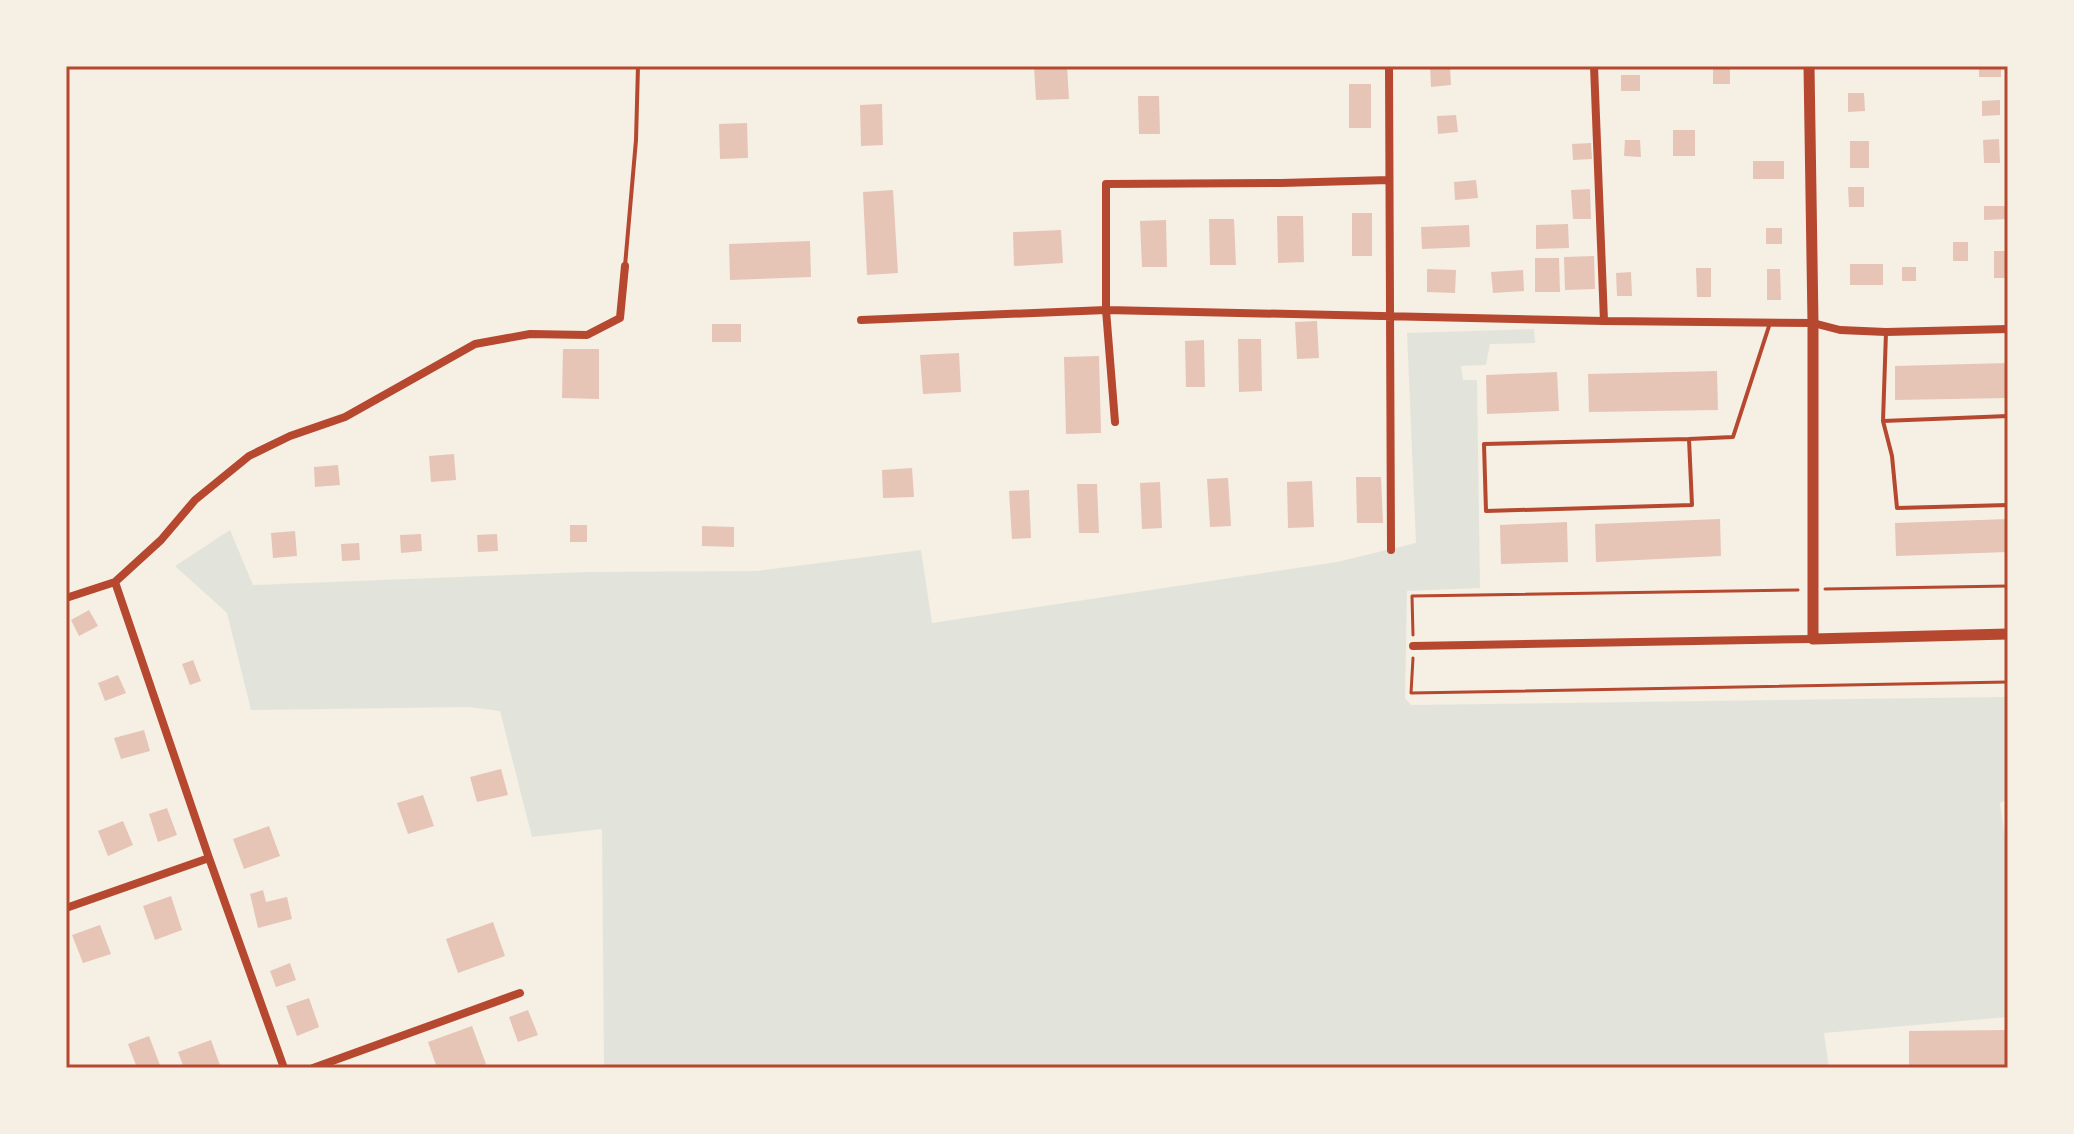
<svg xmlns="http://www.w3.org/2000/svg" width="2074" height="1134" font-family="Montserrat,sans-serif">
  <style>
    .green { fill: #e2e4dc }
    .building { fill: #e6c5b7 }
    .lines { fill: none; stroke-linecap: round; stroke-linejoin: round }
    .path { stroke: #b5482f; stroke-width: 3 }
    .service { stroke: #b5482f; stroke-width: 4 }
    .minor { stroke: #b5482f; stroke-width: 8 }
    .tertiary { stroke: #b5482f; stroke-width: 11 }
    .neatline { fill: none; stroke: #b5482f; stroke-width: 3 }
  </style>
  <rect width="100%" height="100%" fill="#f6efe4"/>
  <path class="green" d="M 1534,329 L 1535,343 L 1490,344 L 1486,365 L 1461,366 L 1463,380 L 1477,380 L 1480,588 L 1407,591 L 1405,698 L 1411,705 L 2008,697 L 2008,799 L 2000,803 L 2006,845 L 2008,846 L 2008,1017 L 1824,1033 L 1829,1068 L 604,1068 L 602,829 L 532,837 L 500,711 L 469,707 L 251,710 L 227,613 L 175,566 L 230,530 L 253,585 L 587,572 L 757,571 L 921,550 L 932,623 L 1337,562 L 1416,543 L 1407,333 Z"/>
  <path class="building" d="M 1034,66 L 1067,66 L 1069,99 L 1036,100 Z
    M 1430,66 L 1450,66 L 1451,85 L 1431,87 Z
    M 1713,66 L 1730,66 L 1730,84 L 1713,84 Z
    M 1979,66 L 2001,66 L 2001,77 L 1979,77 Z
    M 1621,75 L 1640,75 L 1640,91 L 1621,91 Z
    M 1349,84 L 1371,84 L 1371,128 L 1349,128 Z
    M 1848,93 L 1864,93 L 1865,111 L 1848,112 Z
    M 1138,96 L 1159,96 L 1160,134 L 1139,134 Z
    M 2000,100 L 2000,115 L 1982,116 L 1982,101 Z
    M 882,104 L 883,145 L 861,146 L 860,105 Z
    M 1456,115 L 1458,132 L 1438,134 L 1437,116 Z
    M 747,123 L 748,158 L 720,159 L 719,124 Z
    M 1673,130 L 1695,130 L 1695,156 L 1673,156 Z
    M 1999,139 L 2000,163 L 1984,163 L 1983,140 Z
    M 1625,140 L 1640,140 L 1641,157 L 1624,156 Z
    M 1850,141 L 1869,141 L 1869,168 L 1850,168 Z
    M 1591,143 L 1592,159 L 1573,160 L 1572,144 Z
    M 1753,161 L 1784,161 L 1784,179 L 1753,179 Z
    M 1476,180 L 1478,198 L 1455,200 L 1454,182 Z
    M 1848,187 L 1864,187 L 1864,207 L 1849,207 Z
    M 1590,189 L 1591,219 L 1573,219 L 1571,190 Z
    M 893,190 L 898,273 L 867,275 L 863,192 Z
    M 1984,206 L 2008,206 L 2008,219 L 1984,220 Z
    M 1352,213 L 1372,213 L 1372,256 L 1352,256 Z
    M 1277,216 L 1303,216 L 1304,262 L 1278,263 Z
    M 1209,219 L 1234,219 L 1236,265 L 1210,265 Z
    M 1166,220 L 1167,267 L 1142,267 L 1140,221 Z
    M 1568,224 L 1569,248 L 1536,249 L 1536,225 Z
    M 1469,225 L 1470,247 L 1422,249 L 1421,227 Z
    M 1766,228 L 1782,228 L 1782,244 L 1766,244 Z
    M 1061,230 L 1063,263 L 1014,266 L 1013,232 Z
    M 810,241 L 811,277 L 730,280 L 729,244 Z
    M 1953,242 L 1968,242 L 1968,261 L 1953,261 Z
    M 1994,251 L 2008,251 L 2008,278 L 1994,278 Z
    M 1594,256 L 1595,289 L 1565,290 L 1564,257 Z
    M 1535,258 L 1559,258 L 1560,292 L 1535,292 Z
    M 1850,264 L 1883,264 L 1883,285 L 1850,285 Z
    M 1902,267 L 1916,267 L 1916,281 L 1902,281 Z
    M 1696,268 L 1711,268 L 1711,297 L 1697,297 Z
    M 1427,269 L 1456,270 L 1455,293 L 1427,292 Z
    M 1767,269 L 1780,269 L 1781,300 L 1767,300 Z
    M 1523,270 L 1524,291 L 1493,293 L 1491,272 Z
    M 1631,272 L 1632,296 L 1617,296 L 1616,273 Z
    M 1317,321 L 1319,358 L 1297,359 L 1295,322 Z
    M 712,324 L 741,324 L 741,342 L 712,342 Z
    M 1238,339 L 1261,339 L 1262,391 L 1239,392 Z
    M 1204,340 L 1205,387 L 1186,387 L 1185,341 Z
    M 563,349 L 599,349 L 599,399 L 562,398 Z
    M 959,353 L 961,392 L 923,394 L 920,355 Z
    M 1099,356 L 1101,433 L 1066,434 L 1064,357 Z
    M 2008,363 L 2008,398 L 1895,400 L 1895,366 Z
    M 1717,371 L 1718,410 L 1589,412 L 1588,374 Z
    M 1557,372 L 1559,411 L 1487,414 L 1486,375 Z
    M 454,454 L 456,480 L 431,482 L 429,456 Z
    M 338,465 L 340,485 L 315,487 L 314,467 Z
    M 912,468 L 914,497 L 883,498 L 882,470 Z
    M 1356,477 L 1381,477 L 1383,523 L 1357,523 Z
    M 1228,478 L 1231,526 L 1210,527 L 1207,479 Z
    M 1312,481 L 1314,527 L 1288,528 L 1287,482 Z
    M 1160,482 L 1162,528 L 1142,529 L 1140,483 Z
    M 1077,484 L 1097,484 L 1099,533 L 1079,533 Z
    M 1029,490 L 1031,538 L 1012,539 L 1009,491 Z
    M 1720,519 L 1721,556 L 1596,562 L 1595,524 Z
    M 2008,519 L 2008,552 L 1896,556 L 1895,523 Z
    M 1567,522 L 1568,562 L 1501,564 L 1500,525 Z
    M 570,525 L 587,525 L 587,542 L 570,542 Z
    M 702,526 L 734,527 L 734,547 L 702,546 Z
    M 295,531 L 297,556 L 273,558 L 271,533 Z
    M 421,534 L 422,551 L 401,553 L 400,535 Z
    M 497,534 L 498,551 L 478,552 L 477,535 Z
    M 359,543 L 360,560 L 342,561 L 341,544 Z
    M 89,610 L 98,626 L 79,636 L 71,620 Z
    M 193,660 L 201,681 L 190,685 L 182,664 Z
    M 118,675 L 126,693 L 105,701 L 98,683 Z
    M 144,730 L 150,751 L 121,759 L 114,738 Z
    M 501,769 L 508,795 L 477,802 L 470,777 Z
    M 423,795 L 434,826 L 408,834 L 397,803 Z
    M 167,808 L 177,835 L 158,842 L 149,814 Z
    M 123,821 L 133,845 L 108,856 L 98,831 Z
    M 269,826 L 280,856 L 244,869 L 233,839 Z
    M 263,890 L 266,902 L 287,897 L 292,919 L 258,928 L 250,894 Z
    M 171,896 L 182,930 L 155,940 L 143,906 Z
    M 493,922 L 505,956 L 458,973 L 446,939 Z
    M 100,925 L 111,954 L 83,963 L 72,935 Z
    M 290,963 L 296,980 L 276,987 L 270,971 Z
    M 309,998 L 319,1027 L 297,1036 L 286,1006 Z
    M 528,1010 L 538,1035 L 518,1042 L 509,1017 Z
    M 472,1026 L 486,1064 L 476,1068 L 437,1068 L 428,1042 Z
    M 2008,1030 L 2008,1067 L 1909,1068 L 1909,1031 Z
    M 149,1036 L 161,1068 L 137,1068 L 128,1044 Z
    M 211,1040 L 221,1068 L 184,1068 L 178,1052 Z"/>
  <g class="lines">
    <path class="path" d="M 1825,589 L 2008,586
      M 1413,635 L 1412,596 L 1798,590
      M 1413,658 L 1411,693 L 2008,682"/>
    <path class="service" d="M 625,266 L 636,140 L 638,66
      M 1886,332 L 1883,421 L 1892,456 L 1897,508 L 2008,505
      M 1883,421 L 2008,416
      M 1689,439 L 1484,444 L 1486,511 L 1692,505 L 1689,439 L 1733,437 L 1770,323"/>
    <path class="minor" d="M 1389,66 L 1391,550
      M 1594,66 L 1604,321
      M 861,320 L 1106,310 L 1604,321 L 1813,323 L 1840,330 L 1886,332 L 2008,329
      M 1115,422 L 1106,310 L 1106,184 L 1281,183 L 1389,180
      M 115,582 L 209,858 L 284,1068
      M 66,598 L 115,582 L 161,540 L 195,500 L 249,456 L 290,436 L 345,417 L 475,344 L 530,334 L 587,335 L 620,318 L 625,266
      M 1413,646 L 1813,639
      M 66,908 L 209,858
      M 313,1068 L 520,993"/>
    <path class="tertiary" d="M 1809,66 L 1813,323 L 1813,639 L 2008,634"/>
  </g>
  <rect width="2074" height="1134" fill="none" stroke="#f6efe4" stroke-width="136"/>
  <rect x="68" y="68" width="1938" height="998" class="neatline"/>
</svg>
